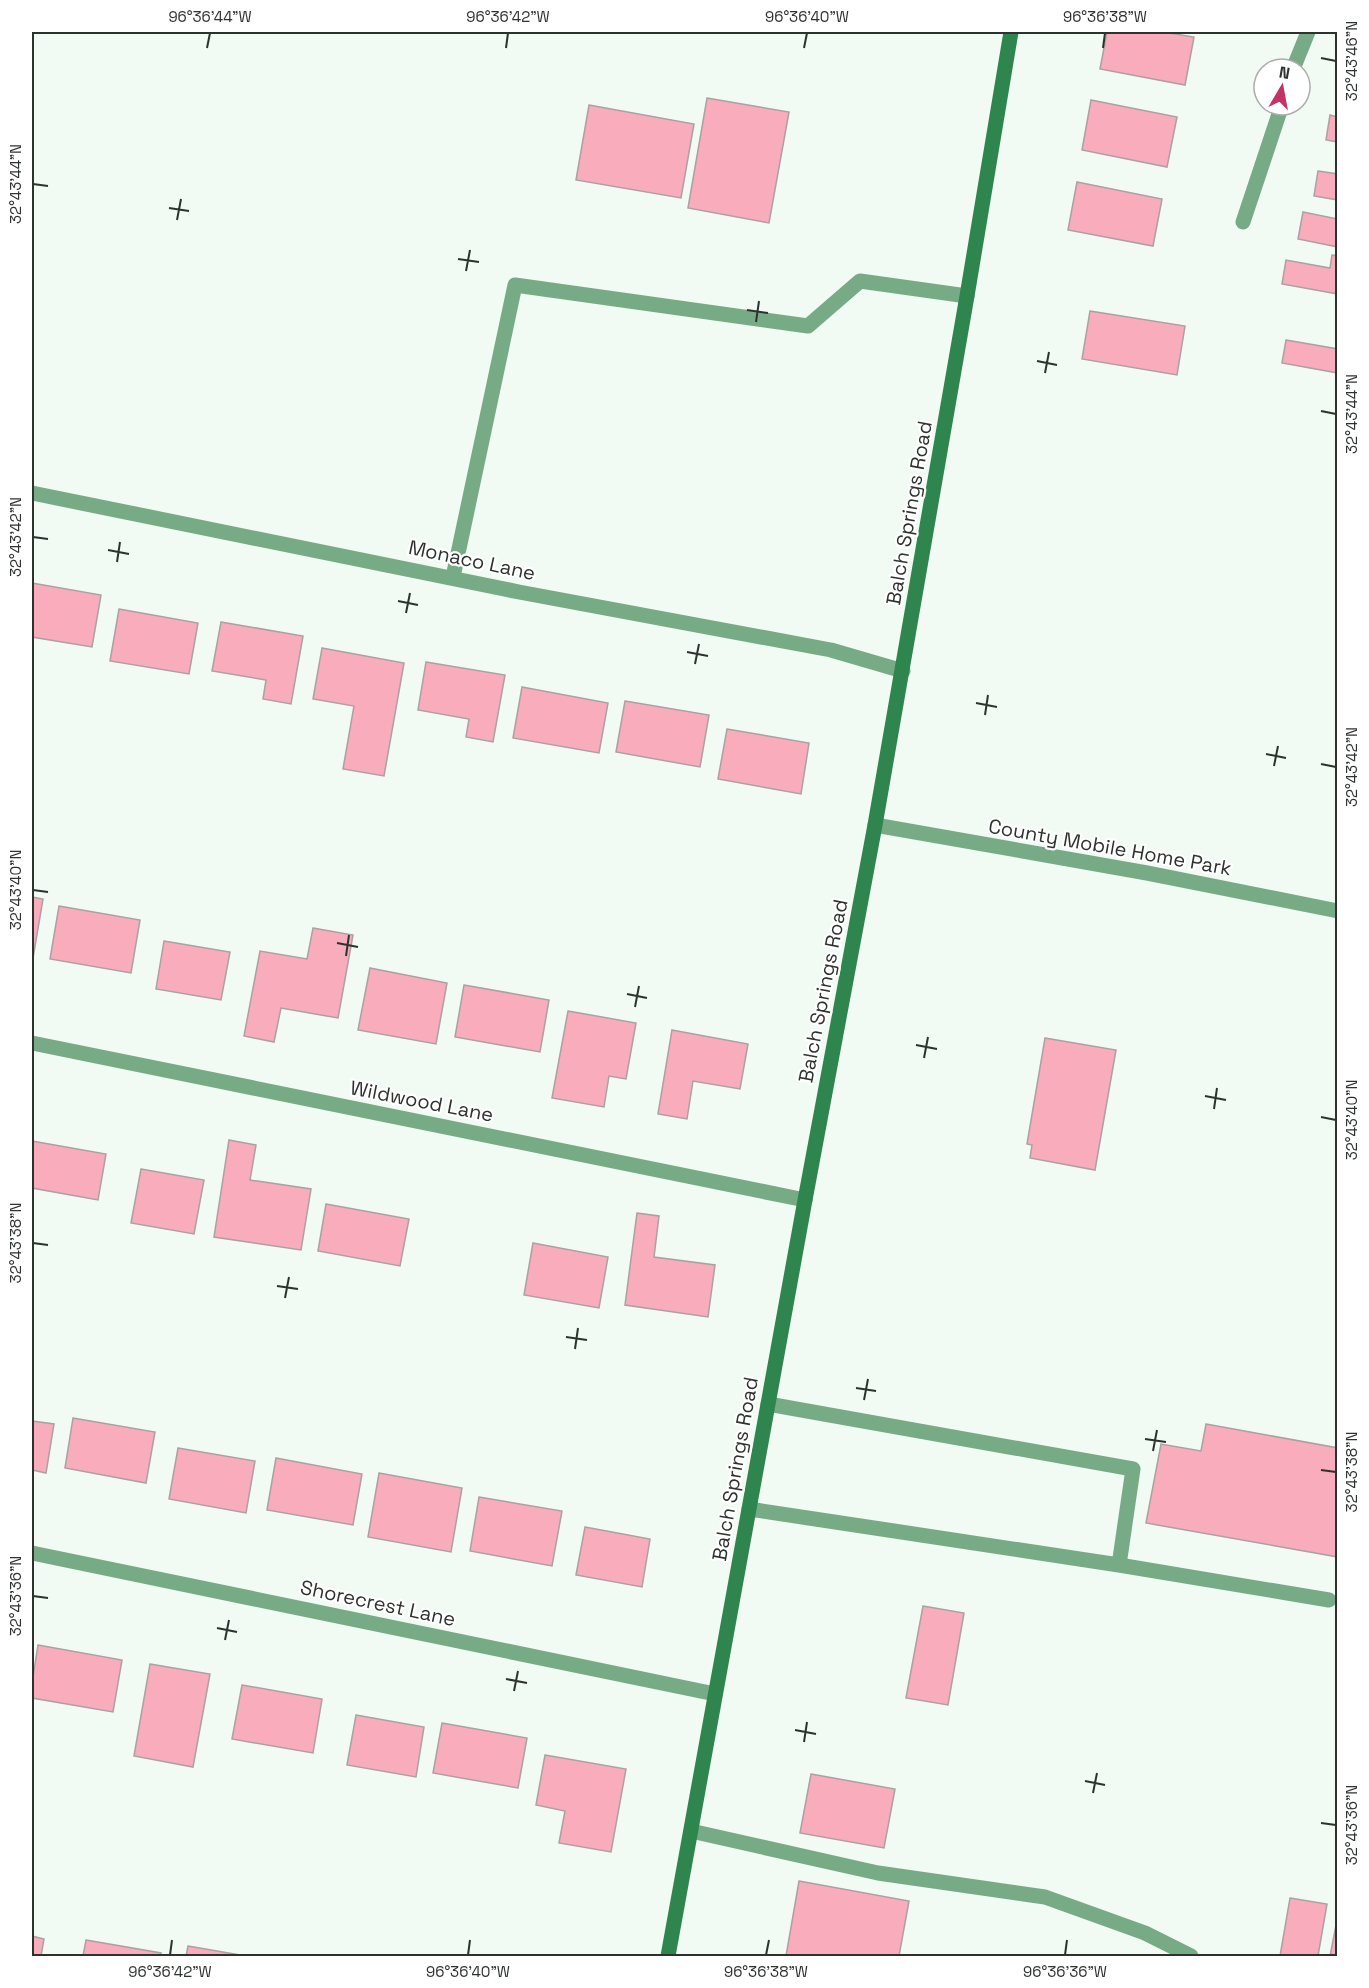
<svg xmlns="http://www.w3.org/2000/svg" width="1369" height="1988" font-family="'Space Grotesk',sans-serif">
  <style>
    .building { fill: #f8acbc; stroke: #aba0a2; stroke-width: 1.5 }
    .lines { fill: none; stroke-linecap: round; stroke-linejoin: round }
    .lane { stroke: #77ab85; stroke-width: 15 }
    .street { stroke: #77ab85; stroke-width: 15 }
    .secondary { stroke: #2e854e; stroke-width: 15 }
    .ticks { fill: none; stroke: #2e322f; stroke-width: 2 }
    .labels { text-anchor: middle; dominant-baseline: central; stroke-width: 4.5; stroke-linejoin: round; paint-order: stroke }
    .street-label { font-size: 20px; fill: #2e322f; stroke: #fff }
    .neatline { fill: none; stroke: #2e322f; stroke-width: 2 }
    .ticks-label { font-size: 15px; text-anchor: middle; fill: #2e322f }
  </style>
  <rect width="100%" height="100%" fill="#f1faf3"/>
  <path class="building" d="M 1107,32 L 1163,32 L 1194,37 L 1185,85 L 1100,69 Z
    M 707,98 L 789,112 L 769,223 L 688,208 Z
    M 1091,100 L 1177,117 L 1167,167 L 1082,150 Z
    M 589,105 L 694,124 L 681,198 L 576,180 Z
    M 1330,115 L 1338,117 L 1338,142 L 1326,140 Z
    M 1318,171 L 1338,174 L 1338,200 L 1314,196 Z
    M 1077,182 L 1162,199 L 1153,246 L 1068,230 Z
    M 1303,212 L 1338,219 L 1338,247 L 1298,239 Z
    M 1332,255 L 1338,256 L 1338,294 L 1282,284 L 1286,260 L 1330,268 Z
    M 1090,311 L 1185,326 L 1177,375 L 1082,359 Z
    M 1286,340 L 1338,349 L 1338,373 L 1282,363 Z
    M 32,583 L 101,595 L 92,647 L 32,637 Z
    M 119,609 L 198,623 L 189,674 L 110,661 Z
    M 221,622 L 303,636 L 291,704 L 263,699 L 266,680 L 212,671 Z
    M 322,648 L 404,663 L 384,776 L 343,769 L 354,706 L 313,699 Z
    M 426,662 L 505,675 L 493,742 L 466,737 L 469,719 L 418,710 Z
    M 522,687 L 608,703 L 599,753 L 513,738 Z
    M 625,701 L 709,715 L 700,767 L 616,752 Z
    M 727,729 L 809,743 L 801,794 L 718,779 Z
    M 32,897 L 43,899 L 32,964 Z
    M 59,906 L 140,920 L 131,973 L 50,959 Z
    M 313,928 L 353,935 L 338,1018 L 281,1008 L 274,1042 L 244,1036 L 260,951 L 307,959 Z
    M 164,941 L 230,952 L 221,1000 L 156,989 Z
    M 370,968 L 447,983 L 436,1044 L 358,1030 Z
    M 464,985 L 549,1000 L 540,1052 L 455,1037 Z
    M 568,1011 L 636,1023 L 626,1079 L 609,1076 L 604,1107 L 552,1098 Z
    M 672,1030 L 748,1044 L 740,1089 L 693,1081 L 687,1119 L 658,1114 Z
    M 1045,1038 L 1116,1050 L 1095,1170 L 1030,1158 L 1032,1145 L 1027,1144 Z
    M 229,1140 L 256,1145 L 250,1180 L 311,1189 L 301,1250 L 214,1237 Z
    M 32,1141 L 106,1154 L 98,1200 L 32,1188 Z
    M 141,1169 L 204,1180 L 194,1234 L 131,1223 Z
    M 326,1204 L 409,1219 L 400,1266 L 318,1251 Z
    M 637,1213 L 659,1216 L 654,1257 L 715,1265 L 708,1317 L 625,1305 Z
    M 533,1243 L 608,1257 L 599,1308 L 524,1295 Z
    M 73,1418 L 155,1432 L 146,1483 L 65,1468 Z
    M 32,1421 L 54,1424 L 46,1473 L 32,1470 Z
    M 1206,1424 L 1338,1448 L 1338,1557 L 1146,1523 L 1161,1444 L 1201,1451 Z
    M 178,1448 L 255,1461 L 246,1513 L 169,1499 Z
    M 276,1458 L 362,1474 L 353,1525 L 267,1510 Z
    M 379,1473 L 462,1488 L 451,1552 L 368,1537 Z
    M 479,1497 L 562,1511 L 552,1566 L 470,1551 Z
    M 585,1527 L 650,1539 L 642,1587 L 576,1575 Z
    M 923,1606 L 964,1613 L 948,1705 L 906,1698 Z
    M 38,1645 L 122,1660 L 113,1712 L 32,1698 L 32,1683 Z
    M 150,1664 L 210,1674 L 193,1767 L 134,1756 Z
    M 242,1685 L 322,1699 L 313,1753 L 232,1739 Z
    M 356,1715 L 424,1727 L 416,1777 L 347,1765 Z
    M 442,1723 L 527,1738 L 518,1788 L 433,1773 Z
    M 545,1755 L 626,1769 L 611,1852 L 559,1843 L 565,1811 L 536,1805 Z
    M 811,1774 L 895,1789 L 884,1848 L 800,1833 Z
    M 799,1881 L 909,1901 L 899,1956 L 786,1956 Z
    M 1290,1898 L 1327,1904 L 1318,1956 L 1280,1956 Z
    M 1338,1915 L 1338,1956 L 1330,1956 Z
    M 32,1936 L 44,1939 L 41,1956 L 32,1956 Z
    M 86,1940 L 161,1953 L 161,1956 L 83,1956 Z
    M 188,1946 L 246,1956 L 186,1956 Z"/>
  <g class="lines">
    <path class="lane" d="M 1293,69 L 1308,32
      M 1243,222 L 1282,105
      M 453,577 L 515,285 L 808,326 L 860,281 L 967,296
      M 768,1404 L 1133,1469 L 1119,1565
      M 749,1509 L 1119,1565 L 1329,1600
      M 691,1831 L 878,1873 L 1045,1897 L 1145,1933 L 1191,1956"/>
    <path class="street" d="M 32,493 L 519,592 L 831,650 L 903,671
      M 875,825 L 1147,873 L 1338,911
      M 32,1043 L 805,1200
      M 32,1553 L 715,1694"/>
    <path class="secondary" d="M 668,1956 L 805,1200 L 875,825 L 967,296 L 1011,32"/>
  </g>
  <path class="ticks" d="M 207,48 L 210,33M 506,48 L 508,33M 804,48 L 807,33M 1103,48 L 1105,33M 1321,58 L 1336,61M 33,184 L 48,186M 169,208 L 189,211M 177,220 L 181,199M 458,259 L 479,262M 466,271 L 470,250M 747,310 L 768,313M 756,322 L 759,301M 1037,361 L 1057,365M 1045,373 L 1049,352M 1321,411 L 1336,414M 33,537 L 48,539M 108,550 L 129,554M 117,562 L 120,542M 398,601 L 418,605M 406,613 L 410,593M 687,652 L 708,656M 695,664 L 699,644M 976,703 L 997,707M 985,715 L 988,695M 1266,754 L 1286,758M 1321,764 L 1336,767M 1274,766 L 1278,746M 33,890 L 48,892M 337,943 L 358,947M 346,956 L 349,935M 627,994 L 647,998M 635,1007 L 639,986M 916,1045 L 937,1049M 924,1058 L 928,1037M 1205,1096 L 1226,1100M 1214,1109 L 1217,1088M 1321,1117 L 1336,1120M 33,1243 L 48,1245M 277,1286 L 298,1289M 285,1298 L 289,1277M 566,1337 L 587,1340M 575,1349 L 578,1328M 856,1388 L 876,1391M 864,1400 L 868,1379M 1145,1439 L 1166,1442M 1153,1451 L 1157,1430M 1321,1470 L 1336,1472M 33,1596 L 48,1598M 217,1628 L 237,1632M 225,1640 L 229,1620M 506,1679 L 527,1683M 514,1691 L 518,1671M 795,1730 L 816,1734M 804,1742 L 807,1722M 1085,1781 L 1105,1785M 1093,1793 L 1097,1773M 1321,1823 L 1336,1825M 170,1955 L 172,1940M 468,1955 L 470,1940M 766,1955 L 769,1940M 1065,1955 L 1067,1940"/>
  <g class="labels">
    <g class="street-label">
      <text transform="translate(909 513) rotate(-80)">Balch Springs Road</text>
      <text transform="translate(472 560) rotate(12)">Monaco Lane</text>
      <text transform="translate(1110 847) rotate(10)">County Mobile Home Park</text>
      <text transform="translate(823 991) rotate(-79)">Balch Springs Road</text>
      <text transform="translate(422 1101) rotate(11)">Wildwood Lane</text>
      <text transform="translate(735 1469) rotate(-80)">Balch Springs Road</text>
      <text transform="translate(378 1603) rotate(12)">Shorecrest Lane</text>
    </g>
  </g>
  <rect width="1369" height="1988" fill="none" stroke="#ffffff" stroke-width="66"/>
  <g transform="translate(1282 87) rotate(10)"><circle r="28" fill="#ffffff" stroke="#abadac" stroke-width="1.5"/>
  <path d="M0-4.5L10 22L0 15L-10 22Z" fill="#c13463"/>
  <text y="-9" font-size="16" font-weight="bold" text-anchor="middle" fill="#2e322f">N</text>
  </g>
  <rect x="33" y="33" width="1303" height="1922" class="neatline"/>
  <g class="ticks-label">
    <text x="210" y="22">96°36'44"W</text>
    <text x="508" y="22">96°36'42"W</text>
    <text x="807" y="22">96°36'40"W</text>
    <text x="1105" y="22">96°36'38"W</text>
    <text transform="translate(1352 61) rotate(-90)" y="5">32°43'46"N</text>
    <text transform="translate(16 184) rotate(-90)" y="5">32°43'44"N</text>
    <text transform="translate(1352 414) rotate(-90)" y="5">32°43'44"N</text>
    <text transform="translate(16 537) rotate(-90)" y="5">32°43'42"N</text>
    <text transform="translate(1352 767) rotate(-90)" y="5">32°43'42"N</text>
    <text transform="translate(16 890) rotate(-90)" y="5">32°43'40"N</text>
    <text transform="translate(1352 1120) rotate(-90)" y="5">32°43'40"N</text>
    <text transform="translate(16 1243) rotate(-90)" y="5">32°43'38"N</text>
    <text transform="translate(1352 1472) rotate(-90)" y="5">32°43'38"N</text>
    <text transform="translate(16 1596) rotate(-90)" y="5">32°43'36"N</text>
    <text transform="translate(1352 1825) rotate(-90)" y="5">32°43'36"N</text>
    <text x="170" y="1977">96°36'42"W</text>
    <text x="468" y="1977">96°36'40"W</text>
    <text x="766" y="1977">96°36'38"W</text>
    <text x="1065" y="1977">96°36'36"W</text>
  </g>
</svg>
